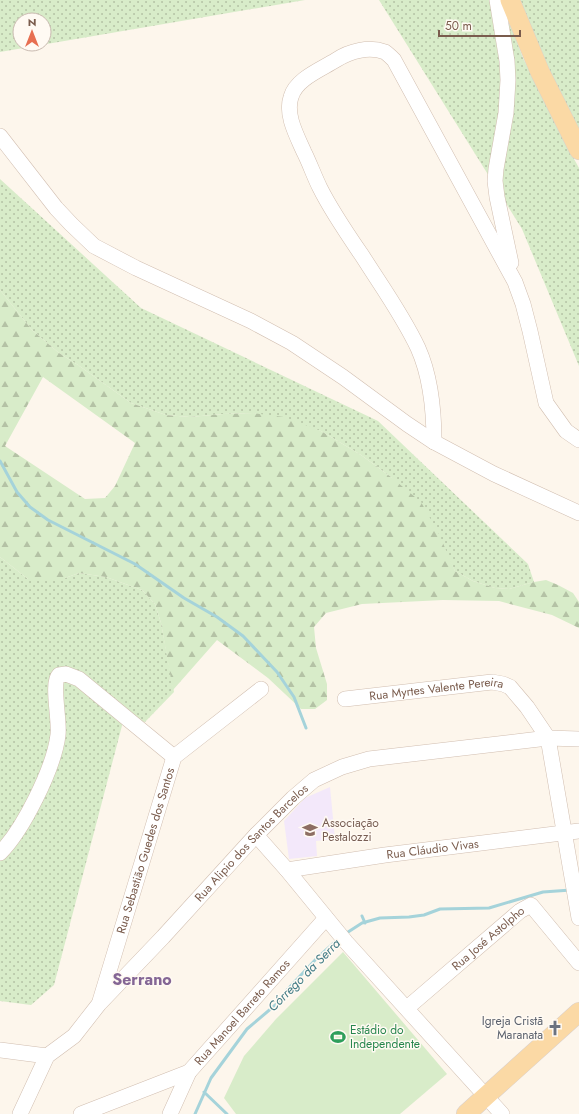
<svg xmlns="http://www.w3.org/2000/svg" width="579" height="1114" font-family="Jost,sans-serif">
  <style>
    .education { fill: #f3e8fa }
    .grass { fill: url(#grass-dots); fill-rule: evenodd }
    .forest { fill: url(#forest-firs); fill-rule: evenodd }
    .pitch { fill: #d8ecc9 }
    .lines { fill: none; stroke-linecap: round; stroke-linejoin: round }
    .stream { stroke: #a5d3da; stroke-width: 3 }
    .minor-casing { stroke: #d1beb0; stroke-width: 16 }
    .major-casing { stroke: #dad1cd; stroke-width: 20 }
    .minor { stroke: #fff; stroke-width: 15 }
    .major { stroke: #fbd9a5; stroke-width: 19 }
    .labels { text-anchor: middle; dominant-baseline: central; stroke-width: 3; stroke-linejoin: round; paint-order: stroke }
    .street-label { font-size: 12px; fill: #7a5c4d; stroke: #fffaf3 }
    .education-label { font-size: 12px; fill: #785e54; stroke: #fffaf3; text-anchor: start }
    .worship-label { font-size: 12px; fill: #5b616d; stroke: #fffaf3; text-anchor: end }
    .leisure-label { font-size: 12px; fill: #27864d; stroke: #fffaf3; text-anchor: start }
    .water-label { font-size: 13px; font-style: italic; fill: #437c86; stroke: #fffaf3 }
    .district-label { font-size: 16px; font-weight: bold; fill: #846695; stroke: #fffaf3 }
  </style>
  <defs>
    <pattern id="grass-dots" width="8" height="8" patternUnits="userSpaceOnUse"><rect width="8" height="8" fill="#d8ecc9"/><path d="M2 2h.1M6 6h.1" fill="none" stroke="#b4c2a5" stroke-width="1.8" stroke-linecap="round"/></pattern>
    <pattern id="forest-firs" width="22" height="20" patternUnits="userSpaceOnUse"><rect width="22" height="20" fill="#d8ecc9"/><path d="M5 1l3.5 6h-7zM16 11l3.5 6h-7z" fill="#b4c2a5"/></pattern>
  </defs>
  <rect width="100%" height="100%" fill="#fdf6ec"/>
  <path class="education" d="M 330,787 L 335,839 L 316,841 L 317,856 L 289,859 L 284,821 L 305,798 Z"/>
  <path class="grass" d="M 0,0 L 305,0 L 0,52 ZM 20,20 L 44,20 L 44,44 L 20,44 Z
    M 379,0 L 501,0 L 523,58 L 563,139 L 579,168 L 579,366 L 522,229 Z
    M 520,0 L 579,0 L 579,129 L 553,79 Z
    M 0,179 L 141,308 L 378,421 L 528,564 L 534,582 L 509,589 L 495,588 L 473,581 L 455,571 L 447,555 L 391,477 L 361,455 L 321,431 L 253,413 L 223,414 L 190,417 L 166,415 L 131,403 L 78,365 L 59,353 L 32,330 L 0,290 Z
    M 0,557 L 28,579 L 65,578 L 79,573 L 106,577 L 142,590 L 155,604 L 161,623 L 174,692 L 145,722 L 124,718 L 54,985 L 31,1005 L 0,1001 Z"/>
  <path class="forest" d="M 0,290 L 32,330 L 59,353 L 78,365 L 131,403 L 166,415 L 190,417 L 223,414 L 253,413 L 284,417 L 321,431 L 361,455 L 391,477 L 421,502 L 439,534 L 455,571 L 473,581 L 495,588 L 509,589 L 534,582 L 546,580 L 558,585 L 573,593 L 579,602 L 579,628 L 552,615 L 499,601 L 443,600 L 362,604 L 326,613 L 314,627 L 316,648 L 327,684 L 327,700 L 315,709 L 301,709 L 268,678 L 217,640 L 173,690 L 161,623 L 155,604 L 142,590 L 106,577 L 79,573 L 65,578 L 64,580 L 28,579 L 0,557 ZM 43,377 L 135,443 L 115,486 L 105,498 L 85,499 L 5,446 Z"/>
  <path class="pitch" d="M 343,952 L 447,1074 L 400,1114 L 236,1114 L 224,1098 L 244,1056 L 276,1019 Z"/>
  <g class="lines">
    <path class="stream" d="M 0,461 L 17,492 L 30,507 L 48,520 L 135,564 L 184,598 L 217,617 L 243,636 L 277,672 L 294,697 L 306,728
      M 362,916 L 365,923
      M 345,934 L 362,923 L 380,918 L 409,917 L 424,915 L 440,909 L 489,908 L 543,892 L 571,890
      M 204,1092 L 227,1114
      M 195,1114 L 211,1078 L 247,1029 L 280,1001 L 286,991 L 317,958 L 338,939"/>
    <g class="minor-casing">
      <g id="minor">
        <path d="M 497,0 L 507,61 L 508,80 L 506,113 L 496,169 L 495,181 L 497,197 L 511,263"/>
        <path d="M 0,136 L 56,208 L 71,224 L 94,246 L 136,268 L 251,321 L 292,343 L 343,377 L 407,424 L 434,442 L 494,474 L 579,513"/>
        <path d="M 434,442 C 434,410 431,377 418,348 C 403,316 382,287 363,257 C 348,235 332,212 320,188 C 314,176 310,164 304,152 C 297,136 285,115 291,97 C 296,79 320,70 336,60 C 350,51 369,46 385,52 C 388,54 391,57 394,60 L 515,282 L 523,304 L 530,331 L 546,403 L 566,431 L 579,440"/>
        <path id="s1" d="M 345,699 L 492,682 L 503,684 L 510,687 L 527,707 L 548,738 L 579,918"/>
        <path d="M 256,835 L 287,870 L 346,942 L 502,1114"/>
        <path d="M 0,853 C 23,830 54,768 58,735 C 60,721 51,683 59,675 L 66,674 L 79,679 L 174,757"/>
        <path id="s2" d="M 287,870 L 385,855 L 579,831"/>
        <path id="s3" d="M 100,1001 L 174,757 L 261,689"/>
        <path id="s4" d="M 407,1008 L 520,911 L 531,905 L 579,963"/>
        <path d="M 0,1050 L 47,1056"/>
        <path id="s5" d="M 20,1114 L 47,1056 L 74,1036 L 99,1004 L 163,937 L 256,835 L 293,798 L 314,780 L 342,767 L 369,759 L 548,738 L 579,739"/>
        <path d="M 81,1114 L 189,1072"/>
        <path id="s6" d="M 170,1114 L 189,1072 L 326,918"/>
      </g>
    </g>
    <g class="major-casing">
      <path id="major" d="M 510,0 L 540,72 L 579,150
        M 466,1114 L 579,1012"/>
    </g>
    <use href="#minor" class="minor"/>
    <use href="#major" class="major"/>
  </g>
  <defs>
    <g id="school-bare" transform="scale(1.2)"><path d="M0-5L7-2L0 1L-7-2ZM-4 1L0 2.5L4 1V4Q0 6-4 4Z" fill="#8d6e63" stroke="#fffaf3" stroke-width="2.5" paint-order="stroke"/></g>
    <g id="church-bare" transform="scale(1.2)"><path d="M-1.2-6h2.4v3.5h3.3v2.4h-3.3V6h-2.4V-.1h-3.3v-2.4h3.3Z" fill="#6b7280" stroke="#fffaf3" stroke-width="2.5" paint-order="stroke"/></g>
    <g id="stadium-bare" transform="scale(1.2)"><path d="M0-5a6.5 5 0 1 0 0 10a6.5 5 0 1 0 0-10ZM-3.5-1.8h7v3.6h-7Z" fill="#2e9e5b" stroke="#fffaf3" stroke-width="2.5" paint-order="stroke"/></g>
  </defs>
  <g fill-rule="evenodd">
    <use href="#school-bare" x="310" y="830"/>
    <use href="#church-bare" x="555" y="1028"/>
    <use href="#stadium-bare" x="338" y="1037"/>
  </g>
  <g class="labels">
    <g class="street-label">
      <text stroke="none"><textPath href="#s1" startOffset="92">Rua Myrtes Valente Pereira</textPath></text>
      <text stroke="none"><textPath href="#s5" startOffset="360">Rua Alipio dos Santos Barcelos</textPath></text>
      <text stroke="none"><textPath href="#s2" startOffset="147">Rua Cláudio Vivas</textPath></text>
      <text stroke="none"><textPath href="#s3" startOffset="157">Rua Sebastião Guedes dos Santos</textPath></text>
      <text stroke="none"><textPath href="#s4" startOffset="107">Rua José Astolpho</textPath></text>
      <text stroke="none"><textPath href="#s6" startOffset="126">Rua Manoel Barreto Ramos</textPath></text>
    </g>
    <g class="education-label">
      <text x="322" y="823">Associação<tspan x="322" dy="14">Pestalozzi</tspan></text>
    </g>
    <g class="worship-label">
      <text x="543" y="1021">Igreja Cristã<tspan x="543" dy="14">Maranata</tspan></text>
    </g>
    <g class="leisure-label">
      <text x="350" y="1030">Estádio do<tspan x="350" dy="14">Independente</tspan></text>
    </g>
    <g class="water-label">
      <text transform="translate(304 975) rotate(-45)">Córrego da Serra</text>
    </g>
    <g class="district-label">
      <text x="142" y="979">Serrano</text>
    </g>
  </g>
  <g transform="translate(32 32)"><circle r="19" fill="#fffaf3" stroke="#cabbb1"/>
  <path d="M0-3L7 15L0 10L-7 15Z" fill="#e76f51"/>
  <text y="-6" font-size="11" font-weight="bold" text-anchor="middle" fill="#7a5c4d">N</text>
  </g>
  <path d="M439 30v6h81v-6" fill="none" stroke="#7a5c4d" stroke-width="2"/>
  <text x="445" y="30" font-size="12" fill="#7a5c4d" stroke="#fffaf3" stroke-width="3" paint-order="stroke">50 m</text>
</svg>
